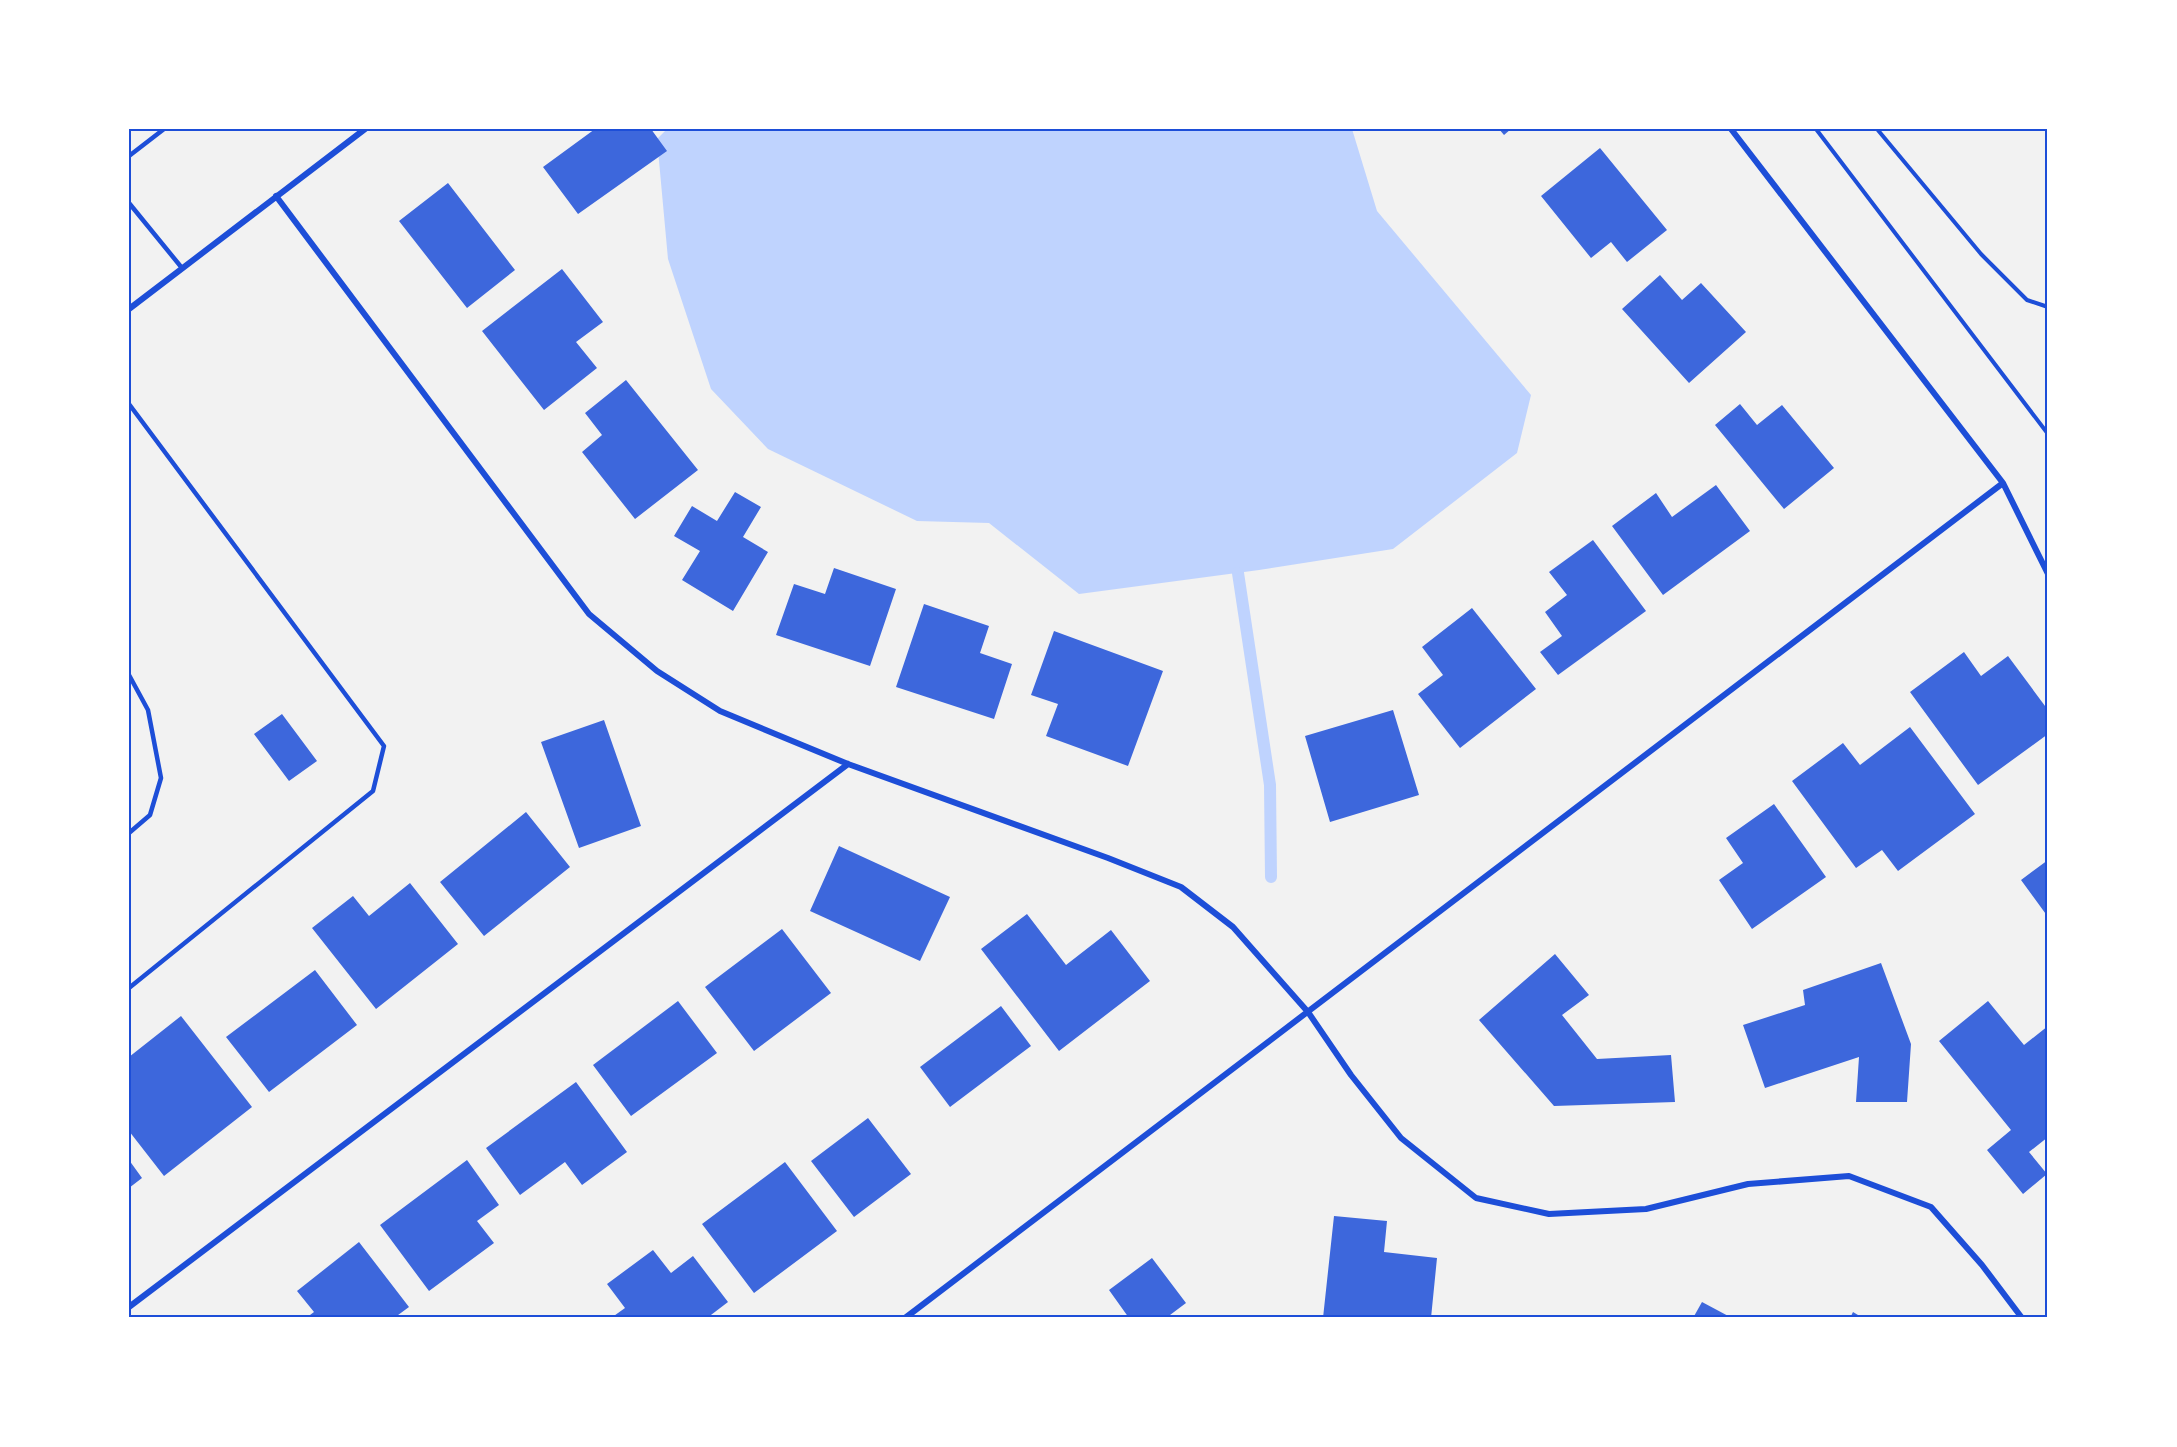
<svg xmlns="http://www.w3.org/2000/svg" width="2177" height="1447" font-family="Cabin,sans-serif">
  <style>
    .water { fill: #bfd3fe }
    .lines { fill: none; stroke-linecap: round; stroke-linejoin: round }
    .stream { stroke: #bfd3fe; stroke-width: 12 }
    .building { fill: #3d67dc }
    .path { stroke: #1d4ed8; stroke-width: 4 }
    .service { stroke: #1d4ed8; stroke-width: 4.5 }
    .minor { stroke: #1d4ed8; stroke-width: 6 }
    .neatline { fill: none; stroke: #1d4ed8; stroke-width: 2 }
  </style>
  <rect width="100%" height="100%" fill="#f2f2f2"/>
  <path class="water" d="M 667,129 L 1352,129 L 1377,211 L 1531,395 L 1517,453 L 1393,549 L 1259,570 L 1079,594 L 989,523 L 917,521 L 768,449 L 711,389 L 668,259 L 657,139 Z"/>
  <g class="lines">
    <path class="stream" d="M 1238,573 L 1270,785 L 1271,877"/>
  </g>
  <path class="building" d="M 595,129 L 651,129 L 667,151 L 578,214 L 543,167 Z
    M 1499,129 L 1511,129 L 1504,135 Z
    M 1600,148 L 1667,230 L 1627,262 L 1611,242 L 1591,258 L 1541,196 Z
    M 448,183 L 515,270 L 467,308 L 399,221 Z
    M 562,269 L 603,322 L 576,342 L 597,368 L 544,410 L 482,331 Z
    M 1660,275 L 1682,300 L 1701,283 L 1746,332 L 1689,383 L 1622,309 Z
    M 626,380 L 698,470 L 635,519 L 582,452 L 602,435 L 585,413 Z
    M 1740,404 L 1757,425 L 1782,405 L 1834,468 L 1784,509 L 1715,425 Z
    M 1716,485 L 1750,531 L 1663,595 L 1612,526 L 1656,493 L 1672,517 Z
    M 735,492 L 761,507 L 743,537 L 768,552 L 733,611 L 682,580 L 700,551 L 674,536 L 692,506 L 717,521 Z
    M 1593,540 L 1646,611 L 1558,675 L 1540,652 L 1562,636 L 1545,612 L 1567,595 L 1549,572 Z
    M 834,568 L 896,589 L 870,666 L 776,635 L 794,584 L 825,594 Z
    M 924,604 L 989,626 L 980,653 L 1012,664 L 994,719 L 896,687 Z
    M 1472,608 L 1536,689 L 1460,748 L 1418,694 L 1443,675 L 1422,647 Z
    M 1054,631 L 1163,671 L 1128,766 L 1046,736 L 1058,704 L 1031,695 Z
    M 1964,652 L 1981,676 L 2008,656 L 2048,710 L 2048,734 L 1978,785 L 1910,692 Z
    M 1393,710 L 1419,795 L 1330,822 L 1305,736 Z
    M 282,714 L 317,761 L 289,781 L 254,734 Z
    M 604,720 L 641,826 L 579,848 L 541,742 Z
    M 1910,727 L 1975,814 L 1898,871 L 1882,850 L 1856,868 L 1792,781 L 1843,743 L 1860,765 Z
    M 1774,804 L 1826,877 L 1752,929 L 1719,880 L 1743,863 L 1726,838 Z
    M 526,812 L 570,867 L 484,936 L 440,882 Z
    M 839,846 L 950,897 L 920,961 L 810,911 Z
    M 2048,860 L 2048,917 L 2021,880 Z
    M 410,883 L 458,944 L 376,1009 L 312,928 L 353,896 L 369,916 Z
    M 1027,914 L 1066,965 L 1111,930 L 1150,981 L 1059,1051 L 981,949 Z
    M 782,929 L 831,993 L 754,1051 L 705,987 Z
    M 1555,954 L 1589,995 L 1562,1015 L 1597,1059 L 1671,1055 L 1675,1102 L 1554,1106 L 1479,1020 Z
    M 1881,963 L 1911,1044 L 1907,1102 L 1856,1102 L 1859,1057 L 1765,1088 L 1743,1025 L 1805,1005 L 1803,990 Z
    M 315,970 L 357,1025 L 269,1092 L 226,1037 Z
    M 678,1001 L 717,1053 L 631,1116 L 593,1065 Z
    M 1988,1001 L 2024,1045 L 2048,1026 L 2048,1137 L 2029,1152 L 2047,1174 L 2023,1194 L 1987,1150 L 2011,1130 L 1939,1041 Z
    M 1001,1006 L 1031,1046 L 950,1107 L 920,1067 Z
    M 181,1016 L 252,1107 L 164,1176 L 129,1131 L 129,1057 Z
    M 576,1082 L 627,1152 L 582,1185 L 565,1162 L 520,1195 L 486,1148 Z
    M 868,1118 L 911,1174 L 854,1217 L 811,1161 Z
    M 129,1160 L 142,1178 L 129,1188 Z
    M 467,1160 L 499,1205 L 477,1221 L 494,1243 L 429,1291 L 380,1225 Z
    M 785,1162 L 837,1231 L 754,1293 L 702,1224 Z
    M 1334,1216 L 1387,1221 L 1384,1252 L 1437,1258 L 1431,1318 L 1404,1316 L 1404,1318 L 1323,1318 Z
    M 359,1242 L 409,1307 L 394,1318 L 306,1318 L 314,1312 L 297,1291 Z
    M 653,1250 L 671,1273 L 693,1256 L 728,1302 L 707,1318 L 611,1318 L 625,1308 L 607,1284 Z
    M 1152,1258 L 1186,1303 L 1166,1318 L 1129,1318 L 1109,1290 Z
    M 1702,1302 L 1732,1318 L 1693,1318 Z
    M 1853,1312 L 1863,1318 L 1850,1318 Z"/>
  <g class="lines">
    <path class="path" d="M 1816,129 L 2048,434
      M 1877,129 L 1981,254 L 2027,300 L 2048,307"/>
    <path class="service" d="M 129,156 L 164,129
      M 129,203 L 182,268
      M 129,404 L 384,746 L 373,791 L 129,988
      M 129,675 L 148,710 L 161,778 L 150,815 L 129,833"/>
    <path class="minor" d="M 1731,129 L 2003,483 L 2048,574
      M 276,196 L 589,614 L 657,671 L 720,711 L 848,764 L 1108,858 L 1181,887 L 1233,927 L 1308,1012 L 1351,1075 L 1401,1138 L 1476,1198 L 1549,1214 L 1646,1209 L 1748,1184 L 1849,1176 L 1931,1207 L 1982,1265 L 2022,1318
      M 129,309 L 365,129
      M 129,1307 L 848,764
      M 905,1318 L 2003,483"/>
  </g>
  <rect width="2177" height="1447" fill="none" stroke="#ffffff" stroke-width="261"/>
  <rect x="130" y="130" width="1916" height="1186" class="neatline"/>
</svg>
